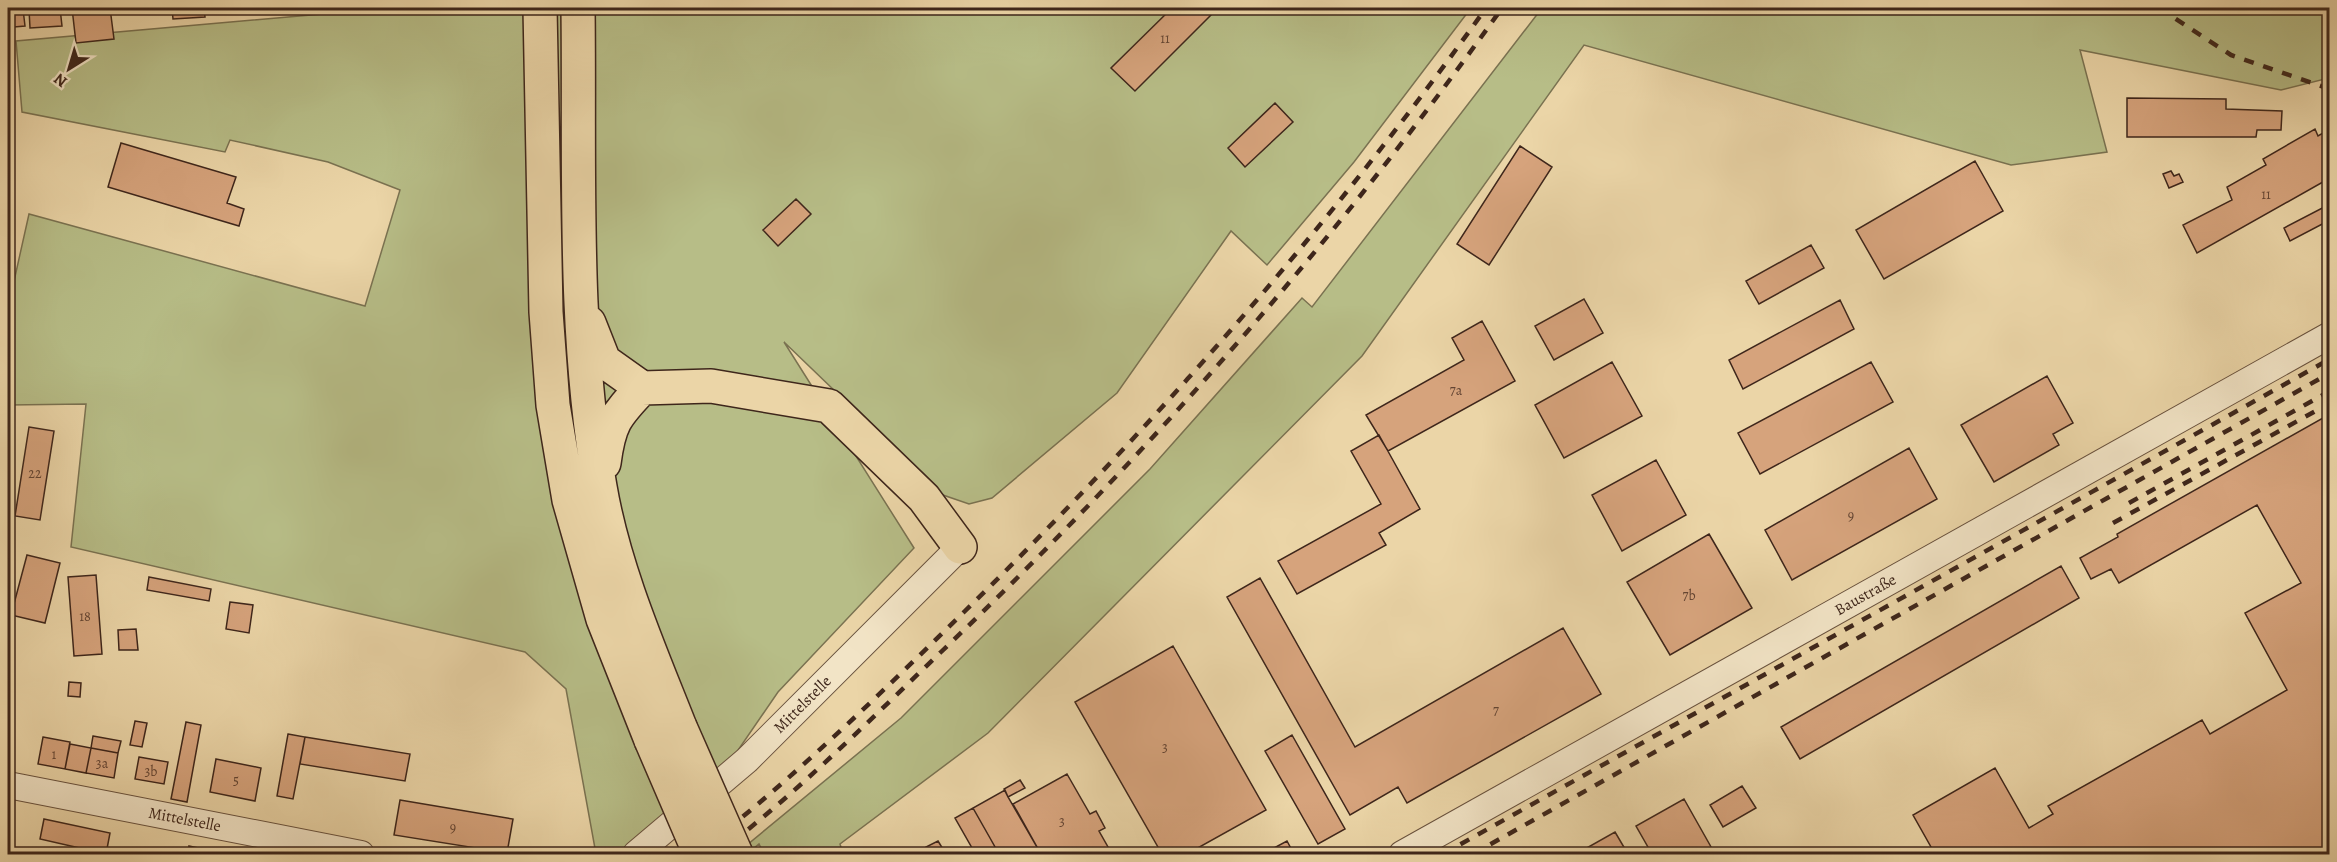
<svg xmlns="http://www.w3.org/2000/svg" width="2337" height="862" font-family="Alegreya,serif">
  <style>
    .green { fill: #b7bd87; stroke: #7a7251; stroke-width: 1.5 }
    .building { fill: #d6a37c; stroke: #3e261b; stroke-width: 1.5 }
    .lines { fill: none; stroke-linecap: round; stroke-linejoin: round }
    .minor-casing { stroke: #69523e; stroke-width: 28 }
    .highway-casing { stroke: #3e261b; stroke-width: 36 }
    .minor { stroke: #f2e4c6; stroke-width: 26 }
    .highway { stroke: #ebd5a7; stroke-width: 33 }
    .rail { stroke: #3e261b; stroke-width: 4.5; stroke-dasharray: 10 10; stroke-linecap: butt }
    .highway-bridge-casing { stroke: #3e261b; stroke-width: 36; stroke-linecap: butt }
    .highway-bridge { stroke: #ebd5a7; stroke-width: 33 }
    .labels { text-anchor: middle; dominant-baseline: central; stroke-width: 5; stroke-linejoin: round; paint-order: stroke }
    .number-label { font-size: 14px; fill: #644533 }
    .street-label { font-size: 16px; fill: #3e261b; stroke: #f2e4c6 }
  </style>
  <rect width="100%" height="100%" fill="#ebd5a7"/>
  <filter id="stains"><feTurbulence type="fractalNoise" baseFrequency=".00333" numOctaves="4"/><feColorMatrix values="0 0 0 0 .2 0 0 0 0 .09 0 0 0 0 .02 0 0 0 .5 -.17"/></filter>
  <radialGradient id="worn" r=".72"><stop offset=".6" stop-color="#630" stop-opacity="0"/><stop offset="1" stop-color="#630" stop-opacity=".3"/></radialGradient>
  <path class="green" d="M 349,8 L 1471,8 L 1354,162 L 1267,265 L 1231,231 L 1117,393 L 992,498 L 969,504 L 943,495 L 784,342 L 914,548 L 778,692 L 732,759 L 718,773 L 695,721 L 641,745 L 668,824 L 637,854 L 596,854 L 566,689 L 525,652 L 71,547 L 86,404 L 8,405 L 8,308 L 29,214 L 365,306 L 400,190 L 328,162 L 230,140 L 225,152 L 22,112 L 16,41 L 345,12 Z
    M 1542,8 L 2329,8 L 2329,78 L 2281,90 L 2080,50 L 2107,152 L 2011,165 L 1584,45 L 1362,356 L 988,733 L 840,844 L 843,854 L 764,854 L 759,844 L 747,854 L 736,854 L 901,718 L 1150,469 L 1302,298 L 1312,307 Z"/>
  <path class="building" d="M 60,8 L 62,26 L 30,28 L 29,9 Z
    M 72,8 L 110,8 L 114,39 L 76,43 Z
    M 172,8 L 204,8 L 205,17 L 173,19 Z
    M 1172,8 L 1218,8 L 1135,91 L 1111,68 Z
    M 23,9 L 25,26 L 14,27 L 12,10 Z
    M 2127,98 L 2226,99 L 2226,109 L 2282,111 L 2281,130 L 2257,130 L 2256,137 L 2127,137 Z
    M 1275,103 L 1293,122 L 1245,167 L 1228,148 Z
    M 2315,129 L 2318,136 L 2330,129 L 2330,178 L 2197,253 L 2183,225 L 2232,200 L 2227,187 L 2266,165 L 2263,159 Z
    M 121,143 L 236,177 L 227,203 L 244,209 L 239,226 L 108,187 Z
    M 1520,146 L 1552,167 L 1489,265 L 1457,244 Z
    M 1975,161 L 2003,211 L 1884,279 L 1856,230 Z
    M 2171,171 L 2174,176 L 2179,174 L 2183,182 L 2169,188 L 2163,174 Z
    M 796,199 L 811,214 L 778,246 L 763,230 Z
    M 2330,204 L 2330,220 L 2290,241 L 2284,228 Z
    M 1811,245 L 1824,268 L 1759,304 L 1746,281 Z
    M 1584,299 L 1603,333 L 1554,360 L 1535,326 Z
    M 1840,300 L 1854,329 L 1743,389 L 1729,360 Z
    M 1482,321 L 1515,381 L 1388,451 L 1366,415 L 1464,360 L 1452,338 Z
    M 1612,362 L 1642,416 L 1564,458 L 1535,405 Z
    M 1871,362 L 1893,402 L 1760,474 L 1738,433 Z
    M 2047,376 L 2073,423 L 2053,434 L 2059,445 L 1994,482 L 1961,425 Z
    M 2330,414 L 2330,854 L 1935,854 L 1913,815 L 1995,768 L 2029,828 L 2053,814 L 2048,806 L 2202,720 L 2210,734 L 2287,690 L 2245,613 L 2301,583 L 2257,505 L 2119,583 L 2111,569 L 2091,579 L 2080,558 L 2118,537 L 2117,534 Z
    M 29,427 L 54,431 L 40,520 L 15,516 Z
    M 1379,435 L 1420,509 L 1379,533 L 1386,545 L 1297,594 L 1278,561 L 1381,504 L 1351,451 Z
    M 1909,448 L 1937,499 L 1792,580 L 1765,530 Z
    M 1656,460 L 1686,515 L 1622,551 L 1592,495 Z
    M 1709,534 L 1752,608 L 1670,655 L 1627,582 Z
    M 27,555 L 60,563 L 45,623 L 11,615 Z
    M 2061,566 L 2079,598 L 1800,759 L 1781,727 Z
    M 96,575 L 102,654 L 74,656 L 68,577 Z
    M 149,577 L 211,589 L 209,601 L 147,590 Z
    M 1260,578 L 1355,747 L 1563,628 L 1601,694 L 1407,803 L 1398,787 L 1350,815 L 1227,597 Z
    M 230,602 L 253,605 L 249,633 L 226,629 Z
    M 136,629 L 138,650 L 119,650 L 118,630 Z
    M 1173,646 L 1266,810 L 1187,854 L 1162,854 L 1075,702 Z
    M 69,682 L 81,683 L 80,697 L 68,696 Z
    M 8,710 L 14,741 L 8,742 Z
    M 135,721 L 147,723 L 142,747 L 130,745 Z
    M 186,722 L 201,725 L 187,802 L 171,799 Z
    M 288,734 L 305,737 L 293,799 L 277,796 Z
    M 1292,735 L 1345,829 L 1318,844 L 1265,751 Z
    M 93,736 L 121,741 L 118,753 L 91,748 Z
    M 43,737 L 70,742 L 65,769 L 38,764 Z
    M 305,737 L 410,754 L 405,781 L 300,764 Z
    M 70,744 L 91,748 L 86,773 L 65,769 Z
    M 91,748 L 118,753 L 114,778 L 86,773 Z
    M 139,757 L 168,762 L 164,784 L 135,779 Z
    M 216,759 L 261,768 L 255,801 L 210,792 Z
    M 1067,774 L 1090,814 L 1096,811 L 1105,828 L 1099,831 L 1112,854 L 1041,854 L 1013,804 Z
    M 1020,780 L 1025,788 L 1008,797 L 1004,789 Z
    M 1742,786 L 1756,808 L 1723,827 L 1710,805 Z
    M 1005,790 L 1008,797 L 1041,854 L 999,854 L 990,838 L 973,808 Z
    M 1684,799 L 1715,854 L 1652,854 L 1636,826 Z
    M 400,800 L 513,819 L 507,853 L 394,835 Z
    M 973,808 L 990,838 L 999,854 L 961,854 L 972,848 L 955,818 Z
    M 8,814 L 14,815 L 8,846 Z
    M 44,819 L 110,833 L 106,854 L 40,839 Z
    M 1615,832 L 1628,854 L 1576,854 Z
    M 938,841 L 946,854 L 931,854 L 926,847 Z
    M 1287,841 L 1294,854 L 1263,854 Z
    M 189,846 L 217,852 L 216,854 L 188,854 Z"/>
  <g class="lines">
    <g class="minor-casing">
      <g id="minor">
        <path id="s1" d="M 8,785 L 361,854"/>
        <path id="s2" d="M 636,854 L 747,760 L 960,547"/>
        <path id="s3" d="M 1402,854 L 2330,335"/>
      </g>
    </g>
    <g class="highway-casing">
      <path id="highway" d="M 540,8 L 546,312 L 553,405 L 569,500 L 603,619 L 651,740
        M 578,8 C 580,167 572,330 600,487 C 614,569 650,651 680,727
        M 589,323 L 604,361 L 642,388 L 711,386 L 829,406 L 924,498 L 960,547
        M 604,463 C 609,424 615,416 642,388"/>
    </g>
    <use href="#minor" class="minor"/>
    <use href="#highway" class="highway"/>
    <path class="rail" d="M 2159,8 L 2231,55 L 2330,89
      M 2129,503 L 2330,391
      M 2113,523 L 2330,403
      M 696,854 C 791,781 878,696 964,612 C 1154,426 1332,224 1486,8
      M 717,854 C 797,793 869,721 941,652 C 1148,455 1336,241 1502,8
      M 1443,854 L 2330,359
      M 1473,854 L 2330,373"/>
    <g class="highway-bridge-casing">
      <path id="highway-bridge" d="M 680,727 L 736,854
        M 651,740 L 700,854"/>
    </g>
    <use href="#highway-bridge" class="highway-bridge"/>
  </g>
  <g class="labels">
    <g class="number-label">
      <text x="1165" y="38">11</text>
      <text x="2266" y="194">11</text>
      <text x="1456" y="390">7a</text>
      <text x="35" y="473">22</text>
      <text x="1851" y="515">9</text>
      <text x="1689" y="595">7b</text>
      <text x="85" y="616">18</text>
      <text x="1496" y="710">7</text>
      <text x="1165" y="747">3</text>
      <text x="54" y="754">1</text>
      <text x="102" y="763">3a</text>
      <text x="151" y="771">3b</text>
      <text x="236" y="780">5</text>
      <text x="1062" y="821">3</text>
      <text x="453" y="827">9</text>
    </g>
    <g class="street-label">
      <text stroke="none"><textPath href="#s3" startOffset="531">Baustraße</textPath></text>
      <text stroke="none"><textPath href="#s2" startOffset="224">Mittelstelle</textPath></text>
      <text stroke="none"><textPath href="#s1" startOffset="180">Mittelstelle</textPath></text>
    </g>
  </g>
  <rect width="2337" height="862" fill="none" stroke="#ebd5a7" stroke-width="30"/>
  <rect x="9" y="9" width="2319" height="844" fill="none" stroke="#3e261b" stroke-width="3"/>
  <rect x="15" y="15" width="2307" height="832" fill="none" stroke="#3e261b" stroke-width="1.5"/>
  <g transform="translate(69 69) rotate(217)" stroke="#f2e4c6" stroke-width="4.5" paint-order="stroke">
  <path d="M0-4.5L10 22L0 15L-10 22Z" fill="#3e261b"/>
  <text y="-9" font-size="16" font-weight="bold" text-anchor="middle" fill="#3e261b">N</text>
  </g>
  <rect width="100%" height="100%" filter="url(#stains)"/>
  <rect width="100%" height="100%" fill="url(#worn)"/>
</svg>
